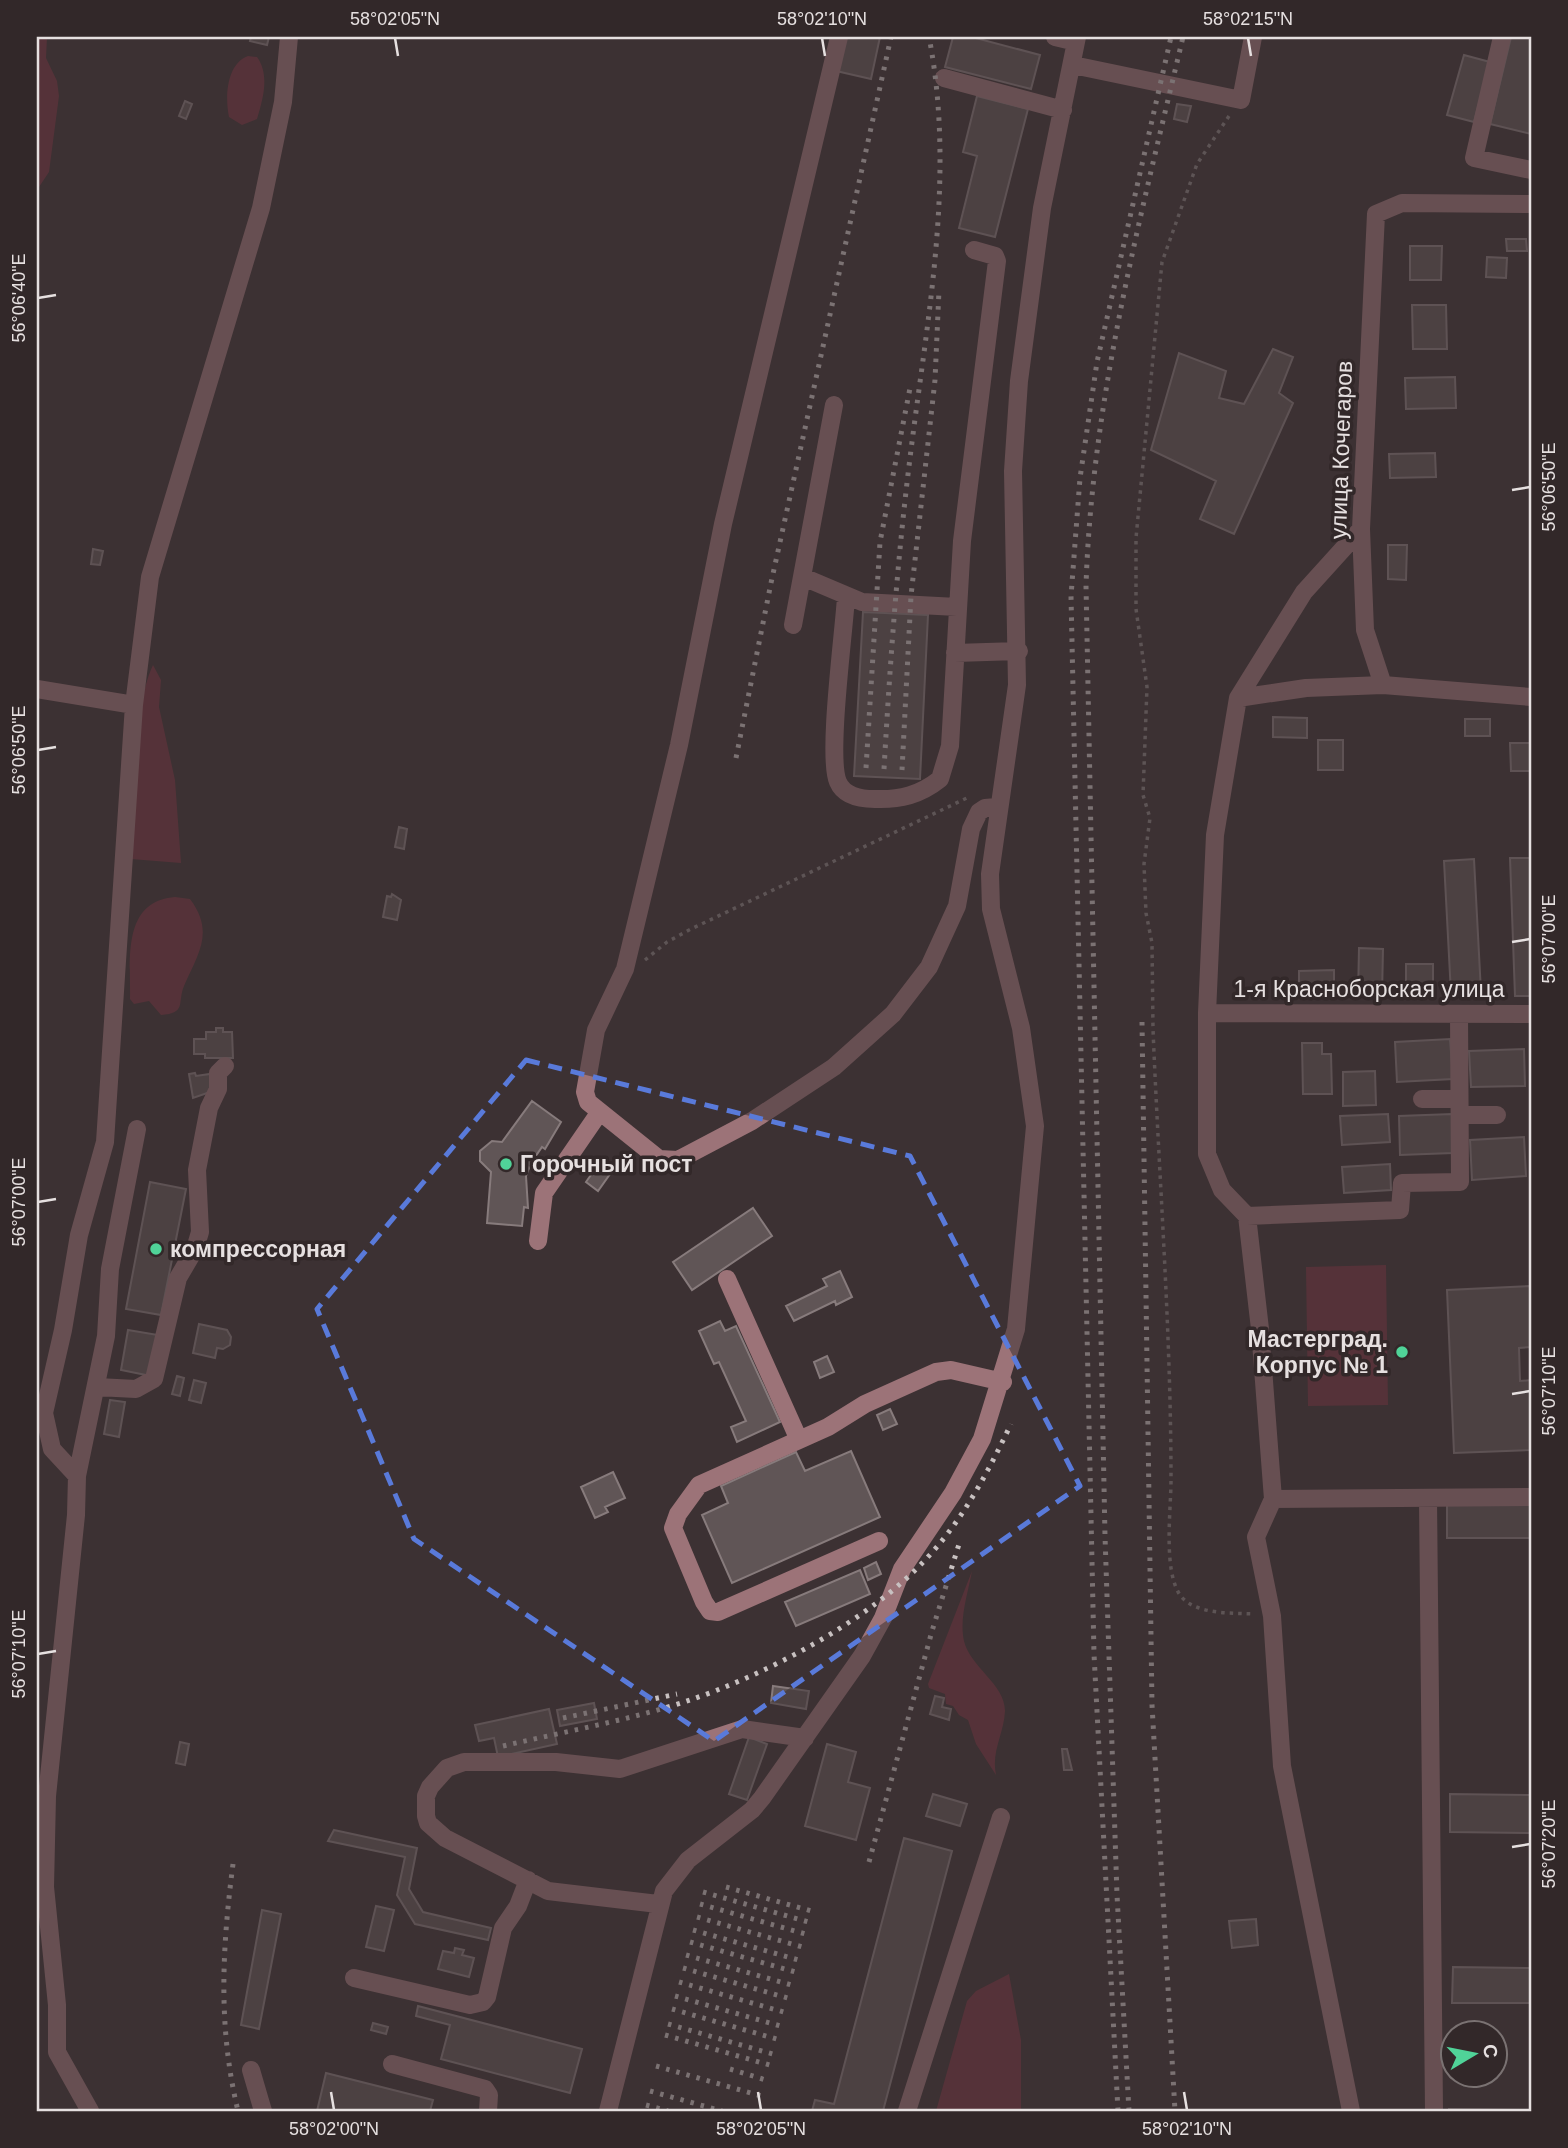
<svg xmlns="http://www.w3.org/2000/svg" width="1568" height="2148" font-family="Helvetica,sans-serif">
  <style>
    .green { fill: #743440 }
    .building { fill: #605556; stroke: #877b7c; stroke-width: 2 }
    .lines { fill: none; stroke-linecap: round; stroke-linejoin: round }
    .path { stroke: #867e7f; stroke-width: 3.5; stroke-dasharray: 3.5 5; stroke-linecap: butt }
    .minor { stroke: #9c7378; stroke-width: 18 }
    .rail { stroke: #c8c1c1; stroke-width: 5; stroke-dasharray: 3.5 7; stroke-linecap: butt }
    .marked { fill: none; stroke: #597ada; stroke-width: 5; stroke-dasharray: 14 9; stroke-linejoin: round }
    .ticks { fill: none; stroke: #e6e0e0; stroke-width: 2.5 }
    .poi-dot { fill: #50d398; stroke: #322829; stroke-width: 2.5 }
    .labels { text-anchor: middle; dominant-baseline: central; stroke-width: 7; stroke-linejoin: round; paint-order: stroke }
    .street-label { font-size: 23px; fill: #e6e0e0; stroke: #322829 }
    .poi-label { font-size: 23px; font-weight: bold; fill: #e6e0e0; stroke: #322829; text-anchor: start }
    .neatline { fill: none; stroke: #e6e0e0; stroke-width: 2.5 }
    .ticks-label { font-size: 18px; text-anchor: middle; fill: #e6e0e0 }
  </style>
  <rect width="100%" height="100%" fill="#3c3133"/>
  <path class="green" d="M 37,37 L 47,37 L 46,58 L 57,81 L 59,96 L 49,172 L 37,190 Z
    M 248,56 L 257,57 C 270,75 263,99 257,119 L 242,125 L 229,117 C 225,98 226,64 248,56 Z
    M 153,665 L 161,680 L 159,707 L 175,780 L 181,863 L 131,859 C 134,808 132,709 153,665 Z
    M 175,897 L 190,899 C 215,932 198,954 184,986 C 177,1003 187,1013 161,1015 L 149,1001 L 134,1004 L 130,999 C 131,962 121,901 175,897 Z
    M 1386,1265 L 1388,1405 L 1308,1406 L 1306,1267 Z
    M 972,1571 C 968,1593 959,1619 964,1641 C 970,1667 1005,1684 1005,1711 C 1004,1734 991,1751 996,1775 L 976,1744 L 968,1720 L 959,1715 L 953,1706 L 946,1704 L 945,1694 L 929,1688 L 928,1684 Z
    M 1009,1974 L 1021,2040 L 1021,2111 L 936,2111 L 967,2001 L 976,1991 Z"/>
  <path class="building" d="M 251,37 L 269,37 L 267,45 L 250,41 Z
    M 844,37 L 880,37 L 871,79 L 836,71 Z
    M 953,37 L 972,37 L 1040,55 L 1031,89 L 945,67 Z
    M 1511,37 L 1531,37 L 1531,134 L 1490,124 Z
    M 1464,55 L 1490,62 L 1474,122 L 1447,115 Z
    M 977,96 L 1028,109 L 995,237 L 959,228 L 977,156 L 963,152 Z
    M 185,101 L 192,104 L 186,119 L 179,116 Z
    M 1177,104 L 1191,106 L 1187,122 L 1174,119 Z
    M 1506,239 L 1526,239 L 1527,251 L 1507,251 Z
    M 1410,246 L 1442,246 L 1441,280 L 1410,280 Z
    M 1487,257 L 1507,258 L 1506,278 L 1486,277 Z
    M 1412,305 L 1446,305 L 1447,349 L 1413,349 Z
    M 1273,349 L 1293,357 L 1279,393 L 1293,403 L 1234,534 L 1200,519 L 1216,481 L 1151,450 L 1179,353 L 1226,371 L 1219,398 L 1244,404 Z
    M 1455,377 L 1456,408 L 1406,409 L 1405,378 Z
    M 1435,453 L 1436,477 L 1390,478 L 1389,454 Z
    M 1388,545 L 1407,545 L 1406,580 L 1388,579 Z
    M 93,549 L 103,551 L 100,565 L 91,564 Z
    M 863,612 L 928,615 L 920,779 L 854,776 Z
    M 1273,717 L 1307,718 L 1307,738 L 1273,737 Z
    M 1465,719 L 1490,719 L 1490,736 L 1465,736 Z
    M 1318,740 L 1343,740 L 1343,770 L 1318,770 Z
    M 1510,743 L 1531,743 L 1531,771 L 1511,771 Z
    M 399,827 L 407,829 L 404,849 L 395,847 Z
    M 1510,858 L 1531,858 L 1531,996 L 1515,996 Z
    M 1474,859 L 1481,992 L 1451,994 L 1444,861 Z
    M 392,894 L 401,900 L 397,920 L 383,917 L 387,896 L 391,897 Z
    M 1359,948 L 1383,949 L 1382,996 L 1358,996 Z
    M 1406,964 L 1433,964 L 1433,989 L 1406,989 Z
    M 1334,970 L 1334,997 L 1299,998 L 1299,971 Z
    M 216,1028 L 223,1028 L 223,1032 L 232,1032 L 233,1058 L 205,1058 L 205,1054 L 194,1054 L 194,1039 L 206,1039 L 206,1032 L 216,1032 Z
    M 1450,1039 L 1453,1079 L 1397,1082 L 1395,1042 Z
    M 1302,1043 L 1322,1043 L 1322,1054 L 1331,1054 L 1332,1094 L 1303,1094 Z
    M 1524,1049 L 1525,1086 L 1471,1087 L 1469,1051 Z
    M 1375,1071 L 1376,1105 L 1343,1106 L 1343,1072 Z
    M 195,1073 L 196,1076 L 210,1074 L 213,1091 L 193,1098 L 189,1074 Z
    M 532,1101 L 561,1122 L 545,1149 L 542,1147 L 531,1163 L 526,1176 L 528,1208 L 524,1207 L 522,1226 L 487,1223 L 491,1172 L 480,1161 L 480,1151 L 492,1141 L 502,1142 Z
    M 1388,1114 L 1390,1142 L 1342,1145 L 1340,1116 Z
    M 1452,1114 L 1453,1153 L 1400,1155 L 1399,1116 Z
    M 1524,1137 L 1526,1176 L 1472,1180 L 1470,1140 Z
    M 603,1158 L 615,1167 L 598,1191 L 586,1182 Z
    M 1390,1164 L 1391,1190 L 1344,1193 L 1342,1167 Z
    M 150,1182 L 186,1189 L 161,1315 L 126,1309 Z
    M 753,1208 L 772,1236 L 692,1290 L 673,1262 Z
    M 840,1271 L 852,1297 L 836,1305 L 835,1301 L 794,1321 L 786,1306 L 827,1286 L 823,1279 Z
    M 1530,1286 L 1531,1347 L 1519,1348 L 1520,1381 L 1531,1380 L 1531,1450 L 1454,1453 L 1447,1290 Z
    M 720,1321 L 725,1331 L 736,1326 L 780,1422 L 737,1442 L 731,1427 L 746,1421 L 719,1362 L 714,1364 L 699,1331 Z
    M 199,1324 L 227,1330 L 231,1337 L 230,1345 L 223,1349 L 217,1348 L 215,1358 L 193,1353 Z
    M 128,1330 L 158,1335 L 151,1376 L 121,1370 Z
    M 827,1356 L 834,1372 L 820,1378 L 814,1362 Z
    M 177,1376 L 184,1378 L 180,1396 L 172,1394 Z
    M 194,1380 L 206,1383 L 201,1403 L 189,1400 Z
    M 110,1400 L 125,1402 L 119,1437 L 104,1434 Z
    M 890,1409 L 897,1424 L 883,1430 L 877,1415 Z
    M 851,1451 L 880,1517 L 732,1583 L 702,1515 L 728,1503 L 721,1486 L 796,1452 L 805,1471 Z
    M 613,1472 L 625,1498 L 605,1507 L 608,1512 L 595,1518 L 581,1487 Z
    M 1447,1502 L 1531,1503 L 1531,1538 L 1447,1538 Z
    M 876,1562 L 881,1574 L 868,1580 L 864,1568 Z
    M 860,1570 L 870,1594 L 796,1626 L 785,1602 Z
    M 773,1686 L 809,1691 L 806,1709 L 771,1703 Z
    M 935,1696 L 944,1698 L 942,1707 L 951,1709 L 949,1720 L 930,1714 Z
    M 594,1703 L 597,1719 L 560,1726 L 557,1710 Z
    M 549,1709 L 557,1744 L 498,1757 L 494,1738 L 479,1741 L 475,1725 Z
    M 749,1737 L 767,1744 L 747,1800 L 729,1794 Z
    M 180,1742 L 189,1744 L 185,1765 L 176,1763 Z
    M 827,1744 L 856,1752 L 848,1782 L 870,1788 L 856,1840 L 805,1826 Z
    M 1062,1749 L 1067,1749 L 1072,1770 L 1064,1770 Z
    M 933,1794 L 967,1804 L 960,1826 L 926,1816 Z
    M 1450,1794 L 1531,1795 L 1531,1833 L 1450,1832 Z
    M 334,1830 L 417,1848 L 409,1889 L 423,1912 L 491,1928 L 488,1940 L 415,1924 L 397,1895 L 405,1857 L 328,1841 Z
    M 904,1838 L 952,1851 L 883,2111 L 812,2111 L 815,2100 L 834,2104 Z
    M 376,1906 L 394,1910 L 384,1951 L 366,1947 Z
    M 262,1910 L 281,1914 L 259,2029 L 241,2025 Z
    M 1256,1919 L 1258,1945 L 1232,1948 L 1229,1921 Z
    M 455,1948 L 464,1950 L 462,1955 L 474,1958 L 469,1977 L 438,1969 L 443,1951 L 454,1953 Z
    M 1453,1967 L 1531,1968 L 1531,2003 L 1452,2003 Z
    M 418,2006 L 582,2049 L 570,2093 L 441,2059 L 450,2025 L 416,2016 Z
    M 373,2023 L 388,2027 L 386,2034 L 371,2030 Z
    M 326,2073 L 433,2100 L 430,2111 L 317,2111 Z
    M 1449,2109 L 1531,2110 L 1531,2111 L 1449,2111 Z"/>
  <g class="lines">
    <path class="path" d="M 1229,116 L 1197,164 L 1162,262 L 1136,538 L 1136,609 L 1147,687 L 1143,795 L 1150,818 L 1144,864 L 1146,913 L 1152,943 L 1153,1029 C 1159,1179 1171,1330 1171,1480 C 1171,1510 1163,1570 1180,1595 C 1194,1615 1233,1613 1255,1614
      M 645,960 L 667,942 L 691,929 L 969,797"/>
    <path class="minor" d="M 839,37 L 723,524 L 679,745 L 625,969 L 596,1030 L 585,1092 L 588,1102 L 659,1159 L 678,1160 L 752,1121 L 834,1067 L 893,1014 L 929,967 L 957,906 L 971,829 L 979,812 L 985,808 L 997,807
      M 1055,37 L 1076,42
      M 1502,37 L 1474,158 L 1531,170
      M 1073,65 L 1241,100 L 1253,37
      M 944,78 L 1063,110
      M 803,577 L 862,602 L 957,607
      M 846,597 C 844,632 827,757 838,782 C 844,796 861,799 875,799 C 900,800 920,795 940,779 L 950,746 L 962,541 L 997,261 L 995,256 L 974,250
      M 793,625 L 834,405
      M 955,653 L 1019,651
      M 1383,685 L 1365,630 L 1361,529 L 1376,214 L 1402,203 L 1531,204
      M 37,689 L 134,705
      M 1238,698 L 1306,688 L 1383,685 L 1531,697
      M 1207,1013 L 1531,1014
      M 1422,1099 L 1459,1099
      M 1460,1115 L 1497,1115
      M 1247,1216 L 1400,1210 L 1402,1183 L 1460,1182 L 1459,1014
      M 538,1241 L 544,1193 L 599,1113
      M 727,1279 L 799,1440
      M 97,1387 L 136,1389 L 154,1379 L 178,1278 L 195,1249 L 200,1232 L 197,1170 L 209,1108 L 218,1089 L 218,1073 L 225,1066
      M 77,1476 L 106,1336 L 110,1269 L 137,1129
      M 1428,1498 L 1434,2111
      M 1273,1499 L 1531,1497
      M 879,1541 L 718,1612 L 710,1611 L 704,1602 L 673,1528 L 678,1514 L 699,1485 L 828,1427 L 865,1404 L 936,1372 L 951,1370 L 1003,1382
      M 658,1904 L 548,1891 L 445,1838 L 428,1823 L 426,1816 L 426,1796 L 430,1787 L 447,1768 L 464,1762 L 556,1762 L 620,1769 L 742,1729 L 805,1738
      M 354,1978 L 470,2005 L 483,2002 L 487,1997 L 503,1928 L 518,1906 L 528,1880
      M 392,2064 L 485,2089 L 489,2095 L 488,2111
      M 251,2070 L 263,2111
      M 90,2111 L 57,2052 L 57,2005 L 45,1887 L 47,1796 L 76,1515 L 77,1476 L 52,1449 L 44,1413 L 63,1330 L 79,1235 L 105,1142 L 134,705 L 150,577 L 261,208 L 283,102 L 289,37
      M 608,2111 L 664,1891 L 688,1860 L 752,1810 L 762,1798 L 862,1656 L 883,1618 L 902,1569 L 953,1493 L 982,1439 L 1016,1329 L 1035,1126 L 1021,1028 L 991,909 L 990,874 L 1017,685 L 1013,471 L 1019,381 L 1042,208 L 1077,37
      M 907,2111 L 1001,1817
      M 1351,2111 L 1282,1766 L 1272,1616 L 1256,1537 L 1273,1499 L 1260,1329 L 1247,1216 L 1222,1190 L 1207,1154 L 1207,1013 L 1215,835 L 1238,698 L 1304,592 L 1361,529"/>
    <path class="rail" d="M 736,758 L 771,583 L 891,37
      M 866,768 L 880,542 L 911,383
      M 884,769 C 890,665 897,562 910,458 C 927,319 956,176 929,37
      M 902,770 L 911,596 L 935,380 L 939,290
      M 1142,1022 L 1152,1705 L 1175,2111
      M 563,1718 L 677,1694
      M 503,1746 C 563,1732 625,1721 684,1702 C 764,1676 869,1621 926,1559 C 963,1520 988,1472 1011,1424
      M 869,1862 L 932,1631 L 960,1541
      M 233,1864 C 222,1949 218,2028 238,2111
      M 726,1887 L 815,1912
      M 703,1892 L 812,1923
      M 700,1904 L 809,1935
      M 697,1917 L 806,1948
      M 693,1930 L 802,1961
      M 690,1942 L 799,1973
      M 686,1955 L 795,1986
      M 683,1968 L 791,1999
      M 679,1982 L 787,2013
      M 675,1996 L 784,2027
      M 672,2009 L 780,2040
      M 668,2024 L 776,2055
      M 665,2035 L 773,2066
      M 656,2066 L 765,2097
      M 730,2069 L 769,2081
      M 650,2091 L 722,2111
      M 646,2105 L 668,2111
      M 1118,2111 L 1094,1654 L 1071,596 L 1080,478 L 1097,362 L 1171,37
      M 1129,2111 L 1117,1895 L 1105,1536 L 1086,586 C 1092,399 1140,219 1183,37"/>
  </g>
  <path d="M0 0H1568V2148H0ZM 526,1060 L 910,1156 L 1080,1486 L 714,1741 L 414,1539 L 317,1309 Z" fill="#3c3133" fill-opacity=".55" fill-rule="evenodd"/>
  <path class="marked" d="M 526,1060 L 910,1156 L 1080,1486 L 714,1741 L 414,1539 L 317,1309 Z"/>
  <path class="ticks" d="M 395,38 L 398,56M 822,38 L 825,56M 1248,38 L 1251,56M 38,298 L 56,295M 1512,490 L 1530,487M 38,750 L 56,747M 1512,942 L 1530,939M 38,1202 L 56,1199M 1512,1394 L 1530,1391M 38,1654 L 56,1651M 1512,1847 L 1530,1844M 331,2092 L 334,2110M 758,2092 L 761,2110M 1184,2092 L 1187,2110"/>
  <g class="poi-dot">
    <circle cx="506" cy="1164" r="7"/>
    <circle cx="156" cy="1249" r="7"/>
    <circle cx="1402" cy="1352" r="7"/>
  </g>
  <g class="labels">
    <g class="street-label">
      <text transform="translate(1341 450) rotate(-88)">улица Кочегаров</text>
      <text x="1369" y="989">1-я Красноборская улица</text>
    </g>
    <g class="poi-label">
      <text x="520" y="1164">Горочный пост</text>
      <text x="170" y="1249">компрессорная</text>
      <text x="1388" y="1339" text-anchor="end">Мастерград.<tspan x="1388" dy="26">Корпус № 1</tspan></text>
    </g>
  </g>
  <rect width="1568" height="2148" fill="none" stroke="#322829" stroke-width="77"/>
  <g transform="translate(1474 2054) rotate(80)"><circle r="33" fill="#322829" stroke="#7a7272" stroke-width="2"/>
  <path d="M0-5L12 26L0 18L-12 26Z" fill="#50d398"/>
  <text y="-10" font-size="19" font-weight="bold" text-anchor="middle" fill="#e6e0e0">С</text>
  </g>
  <rect x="38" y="38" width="1492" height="2072" class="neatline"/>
  <g class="ticks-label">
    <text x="395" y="25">58°02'05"N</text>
    <text x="822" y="25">58°02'10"N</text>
    <text x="1248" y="25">58°02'15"N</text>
    <text transform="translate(19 298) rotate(-90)" y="6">56°06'40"E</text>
    <text transform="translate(1549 487) rotate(-90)" y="6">56°06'50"E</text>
    <text transform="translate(19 750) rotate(-90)" y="6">56°06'50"E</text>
    <text transform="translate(1549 939) rotate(-90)" y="6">56°07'00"E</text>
    <text transform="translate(19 1202) rotate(-90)" y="6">56°07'00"E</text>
    <text transform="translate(1549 1391) rotate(-90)" y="6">56°07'10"E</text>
    <text transform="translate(19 1654) rotate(-90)" y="6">56°07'10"E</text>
    <text transform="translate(1549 1844) rotate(-90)" y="6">56°07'20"E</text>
    <text x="334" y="2135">58°02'00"N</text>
    <text x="761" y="2135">58°02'05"N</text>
    <text x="1187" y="2135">58°02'10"N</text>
  </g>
</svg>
